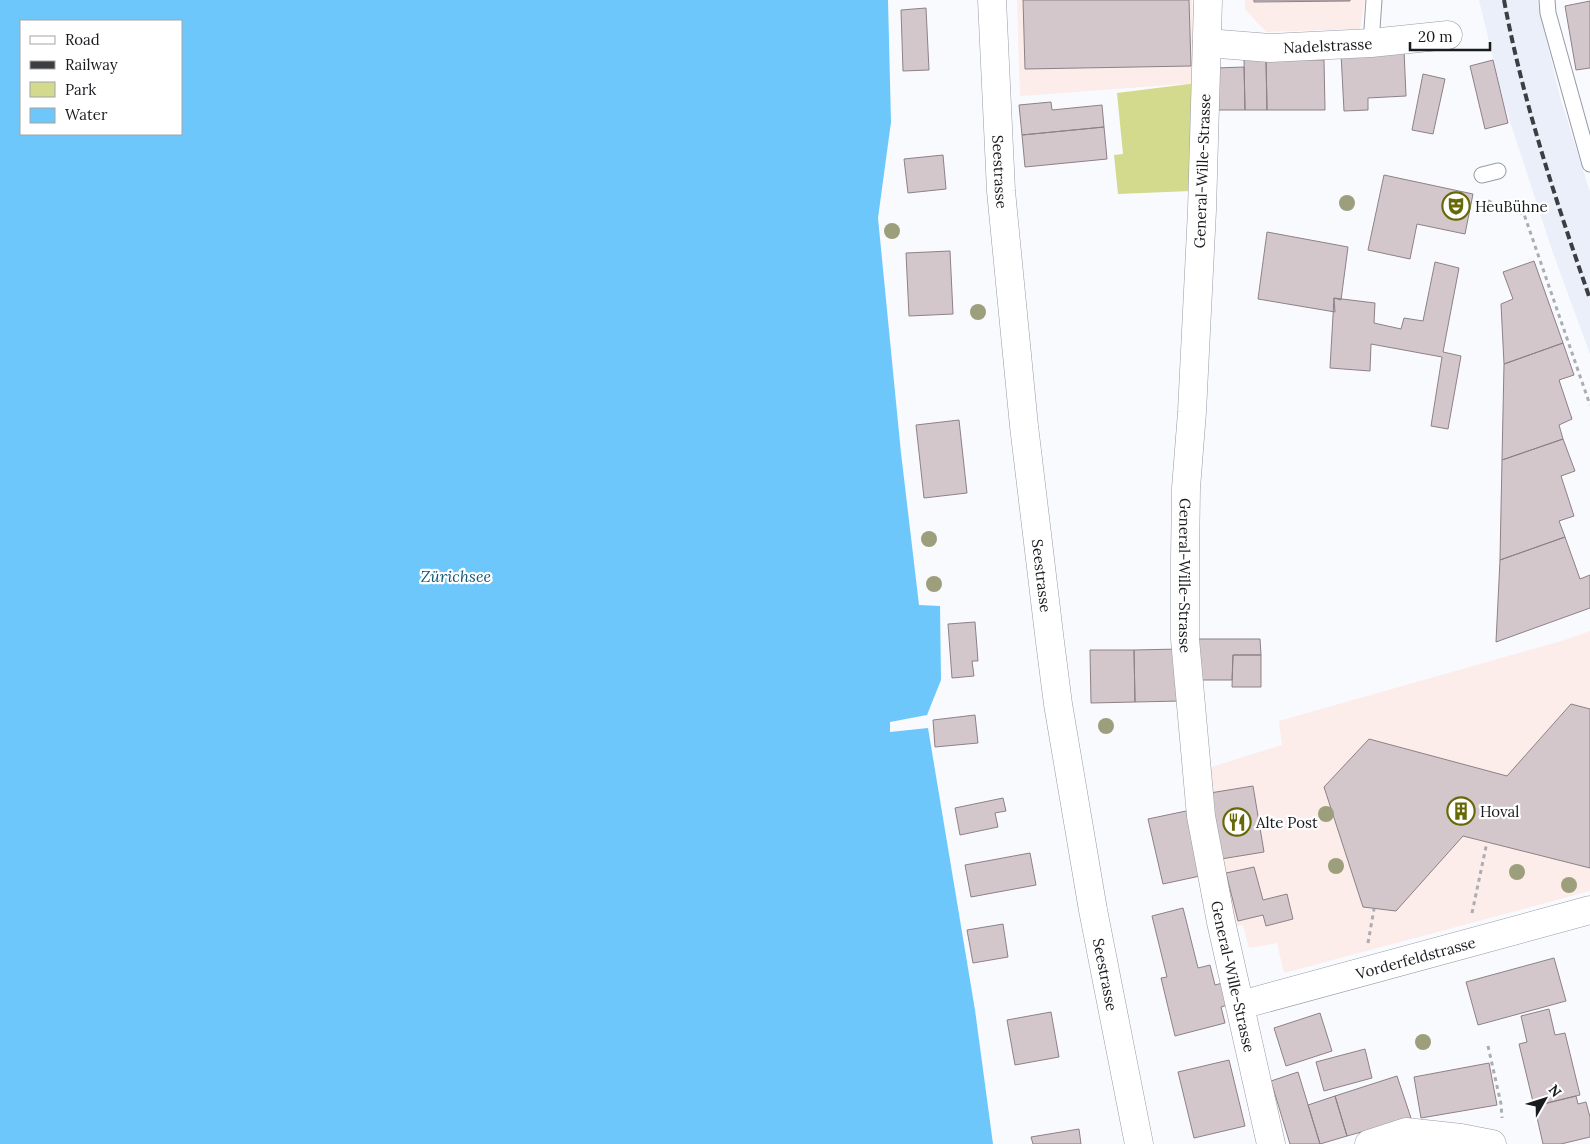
<svg xmlns="http://www.w3.org/2000/svg" width="1590" height="1144" font-family="Lora,serif">
  <style>
    .commercial { fill: #fcecea }
    .built { fill: #eaeffa }
    .green { fill: #d3da8d }
    .water { fill: #6ec7fa; fill-rule: evenodd }
    .building { fill: #d3c7cc; stroke: #8d8186 }
    .lines { fill: none; stroke-linecap: round; stroke-linejoin: round }
    .service-casing { stroke: #989ba6; stroke-width: 17 }
    .minor-casing { stroke: #989ba6; stroke-width: 29 }
    .primary-casing { stroke: #989ba6; stroke-width: 29 }
    .path { stroke: #acadb1; stroke-width: 3; stroke-dasharray: 4 4; stroke-linecap: butt }
    .service { stroke: #fff; stroke-width: 15 }
    .minor { stroke: #fff; stroke-width: 28 }
    .primary { stroke: #fff; stroke-width: 28 }
    .rail { stroke: #3d3e42; stroke-width: 4; stroke-dasharray: 8 4; stroke-linecap: butt }
    .tree { fill: #9c9e7c }
    .labels { text-anchor: middle; dominant-baseline: central; stroke-width: 4.5; stroke-linejoin: round; paint-order: stroke }
    .street-label { font-size: 15px; fill: #1a1b1f; stroke: #fff }
    .poi-label { font-size: 15px; fill: #1a1b1f; stroke: #fff; text-anchor: start }
    .water-label { font-size: 16px; font-style: italic; fill: #0f5678; stroke: #fff }
  </style>
  <rect width="100%" height="100%" fill="#f8fafe"/>
  <path class="commercial" d="M 1017,0 L 1192,0 L 1197,83 L 1020,96 Z
    M 1245,0 L 1365,0 L 1360,29 L 1266,32 L 1245,9 Z
    M 1590,631 L 1590,891 L 1284,973 L 1277,943 L 1249,948 L 1243,925 L 1236,926 L 1223,867 L 1208,768 L 1282,745 L 1279,721 L 1565,640 Z"/>
  <path class="built" d="M 1479,0 L 1537,0 L 1560,97 L 1590,192 L 1590,354 L 1553,253 L 1504,103 Z"/>
  <path class="green" d="M 1197,83 L 1191,191 L 1118,194 L 1114,155 L 1123,154 L 1117,93 Z"/>
  <path class="water" d="M 0,0 L 888,0 L 891,122 L 878,218 L 901,453 L 919,605 L 940,606 L 941,680 L 927,715 L 890,722 L 890,732 L 928,728 L 975,1010 L 993,1144 L 0,1144 ZM 21,21 L 181,21 L 181,134 L 21,134 Z"/>
  <path class="building" d="M 1023,0 L 1189,0 L 1191,66 L 1025,69 Z
    M 1254,0 L 1350,0 L 1350,1 L 1254,2 Z
    M 1590,1 L 1590,68 L 1576,70 L 1565,6 Z
    M 926,8 L 929,70 L 903,71 L 901,10 Z
    M 1404,50 L 1406,96 L 1368,98 L 1368,110 L 1344,111 L 1341,54 Z
    M 1244,59 L 1266,59 L 1267,110 L 1245,110 Z
    M 1266,59 L 1324,60 L 1325,110 L 1267,110 Z
    M 1493,60 L 1508,123 L 1485,129 L 1470,66 Z
    M 1244,67 L 1245,110 L 1218,110 L 1216,68 Z
    M 1423,74 L 1445,79 L 1433,134 L 1412,130 Z
    M 1051,102 L 1052,110 L 1102,105 L 1104,127 L 1022,135 L 1019,105 Z
    M 1104,127 L 1107,159 L 1025,167 L 1022,135 Z
    M 943,155 L 946,189 L 908,193 L 904,159 Z
    M 1384,175 L 1473,194 L 1465,234 L 1417,224 L 1410,259 L 1368,250 Z
    M 1267,232 L 1348,247 L 1341,300 L 1334,298 L 1335,312 L 1258,299 Z
    M 950,251 L 953,314 L 909,316 L 906,253 Z
    M 1534,261 L 1563,343 L 1504,364 L 1501,304 L 1513,299 L 1503,272 Z
    M 1435,262 L 1459,268 L 1443,352 L 1461,356 L 1448,429 L 1431,426 L 1442,357 L 1371,344 L 1370,371 L 1330,368 L 1334,298 L 1375,303 L 1374,323 L 1401,329 L 1404,318 L 1423,321 Z
    M 1563,343 L 1574,375 L 1559,380 L 1572,419 L 1559,425 L 1563,439 L 1502,460 L 1504,364 Z
    M 959,420 L 967,493 L 924,498 L 916,425 Z
    M 1563,439 L 1575,471 L 1561,476 L 1574,516 L 1559,521 L 1565,537 L 1500,560 L 1502,460 Z
    M 1565,537 L 1580,579 L 1590,575 L 1590,608 L 1496,642 L 1500,560 Z
    M 975,622 L 978,661 L 972,661 L 974,676 L 952,678 L 948,624 Z
    M 1196,639 L 1260,639 L 1261,655 L 1233,655 L 1232,680 L 1196,680 Z
    M 1180,649 L 1181,701 L 1135,702 L 1134,650 Z
    M 1090,650 L 1134,650 L 1135,702 L 1091,703 Z
    M 1233,655 L 1261,655 L 1261,687 L 1232,687 Z
    M 1571,704 L 1590,709 L 1590,868 L 1463,836 L 1396,911 L 1363,907 L 1324,787 L 1369,739 L 1507,776 Z
    M 975,715 L 978,743 L 935,747 L 933,720 Z
    M 1253,786 L 1264,852 L 1221,859 L 1210,793 Z
    M 1003,798 L 1006,811 L 995,813 L 998,827 L 960,835 L 955,808 Z
    M 1186,811 L 1200,876 L 1163,884 L 1148,819 Z
    M 1030,853 L 1036,885 L 971,897 L 965,865 Z
    M 1254,867 L 1263,900 L 1287,894 L 1293,919 L 1266,926 L 1263,915 L 1238,921 L 1226,873 Z
    M 1183,908 L 1198,968 L 1210,965 L 1215,985 L 1226,982 L 1231,1004 L 1221,1007 L 1225,1023 L 1175,1036 L 1161,978 L 1167,977 L 1152,916 Z
    M 1003,924 L 1008,957 L 973,963 L 967,930 Z
    M 1554,958 L 1566,1001 L 1478,1025 L 1466,982 Z
    M 1549,1009 L 1555,1035 L 1565,1033 L 1580,1095 L 1534,1106 L 1519,1044 L 1527,1042 L 1521,1016 Z
    M 1051,1012 L 1059,1057 L 1015,1065 L 1007,1020 Z
    M 1320,1013 L 1332,1051 L 1286,1066 L 1274,1028 Z
    M 1365,1049 L 1372,1078 L 1324,1091 L 1316,1062 Z
    M 1229,1060 L 1245,1126 L 1194,1138 L 1178,1072 Z
    M 1489,1063 L 1497,1105 L 1421,1118 L 1414,1077 Z
    M 1298,1072 L 1320,1144 L 1290,1144 L 1271,1081 Z
    M 1397,1076 L 1411,1118 L 1347,1136 L 1335,1096 Z
    M 1335,1096 L 1347,1136 L 1320,1144 L 1308,1105 Z
    M 1576,1096 L 1578,1104 L 1586,1102 L 1590,1117 L 1590,1137 L 1561,1144 L 1543,1144 L 1536,1113 L 1541,1111 L 1540,1105 Z
    M 1079,1129 L 1081,1144 L 1033,1144 L 1031,1137 Z"/>
  <g class="lines">
    <g class="service-casing">
      <path id="service" d="M 1547,0 L 1548,13 L 1590,164
        M 1371,43 L 1374,0
        M 1482,175 L 1498,171"/>
    </g>
    <g class="minor-casing">
      <g id="minor">
        <path id="s1" d="M 1208,0 L 1202,210 L 1192,412 L 1186,488 L 1185,559 L 1185,639 L 1201,816 L 1221,922 L 1271,1144"/>
        <path id="s2" d="M 1207,43 L 1270,48 L 1371,43 L 1448,35"/>
        <path id="s3" d="M 1241,1005 L 1590,910"/>
        <path d="M 1369,1144 L 1406,1132 L 1461,1138 L 1492,1144"/>
      </g>
    </g>
    <g class="primary-casing">
      <g id="primary">
        <path id="s4" d="M 992,0 L 1001,191 L 1024,426 L 1050,642 L 1058,704 L 1093,910 L 1139,1144"/>
      </g>
    </g>
    <path class="path" d="M 1488,201 L 1524,214 L 1590,405
      M 1472,913 L 1487,842
      M 1368,943 L 1374,909
      M 1488,1046 L 1501,1104 L 1502,1118"/>
    <use href="#service" class="service"/>
    <use href="#minor" class="minor"/>
    <use href="#primary" class="primary"/>
    <path class="rail" d="M 1504,0 C 1523,102 1556,201 1590,299"/>
  </g>
  <g class="tree">
    <circle cx="1347" cy="203" r="8"/>
    <circle cx="892" cy="231" r="8"/>
    <circle cx="978" cy="312" r="8"/>
    <circle cx="929" cy="539" r="8"/>
    <circle cx="934" cy="584" r="8"/>
    <circle cx="1106" cy="726" r="8"/>
    <circle cx="1326" cy="814" r="8"/>
    <circle cx="1336" cy="866" r="8"/>
    <circle cx="1517" cy="872" r="8"/>
    <circle cx="1569" cy="885" r="8"/>
    <circle cx="1423" cy="1042" r="8"/>
  </g>
  <defs>
    <g id="theatre-ring" transform="scale(1.4375)"><circle r="9.5" fill="#fff" stroke="#676908" stroke-width="1.5"/><path d="M-5-5.5Q0-4 5-5.5V0Q5 5 0 6Q-5 5-5 0ZM-3.3-2.5H-1v1.5H-3.3ZM1-2.5H3.3v1.5H1ZM-2.8 1Q0 5.5 2.8 1Z" fill="#676908"/></g>
    <g id="building-ring" transform="scale(1.4375)"><circle r="9.5" fill="#fff" stroke="#676908" stroke-width="1.5"/><path d="M-4-6H4V6H1V3H-1V6H-4ZM-2.5-4.3h1.7v1.8h-1.7ZM.8-4.3h1.7v1.8H.8ZM-2.5-1h1.7V.8h-1.7ZM.8-1h1.7V.8H.8Z" fill="#676908"/></g>
    <g id="restaurant-ring" transform="scale(1.4375)"><circle r="9.5" fill="#fff" stroke="#676908" stroke-width="1.5"/><path d="M-5-6h1v4h1v-4h1v4h1v-4h1v5L-1.5 .5V6h-2V.5L-5-1ZM5-6V6H3V1.5H1.5Q1.5-4 5-6Z" fill="#676908"/></g>
  </defs>
  <g fill-rule="evenodd">
    <use href="#theatre-ring" x="1456" y="206"/>
    <use href="#building-ring" x="1461" y="811"/>
    <use href="#restaurant-ring" x="1237" y="822"/>
  </g>
  <g class="labels">
    <g class="street-label">
      <text stroke="none"><textPath href="#s2" startOffset="121">Nadelstrasse</textPath></text>
      <text transform="translate(1202 171) rotate(-88)">General-Wille-Strasse</text>
      <text stroke="none"><textPath href="#s4" startOffset="172">Seestrasse</textPath></text>
      <text stroke="none"><textPath href="#s4" startOffset="578">Seestrasse</textPath></text>
      <text stroke="none"><textPath href="#s1" startOffset="576">General-Wille-Strasse</textPath></text>
      <text stroke="none"><textPath href="#s3" startOffset="181">Vorderfeldstrasse</textPath></text>
      <text stroke="none"><textPath href="#s4" startOffset="982">Seestrasse</textPath></text>
      <text stroke="none"><textPath href="#s1" startOffset="981">General-Wille-Strasse</textPath></text>
    </g>
    <g class="poi-label">
      <text x="1475" y="206">HeuBühne</text>
      <text x="1480" y="811">Hoval</text>
      <text x="1256" y="822">Alte Post</text>
    </g>
    <g class="water-label">
      <text x="456" y="576">Zürichsee</text>
    </g>
  </g>
  <rect x="20" y="20" width="162" height="115" fill="#ffffff" stroke="#a3a4a5"/>
  <rect x="30" y="36" width="25" height="8" fill="#ffffff" stroke="#a3a4a5"/>
  <text x="65" y="45" font-size="15" fill="#1a1b1f">Road</text>
  <rect x="30" y="61" width="25" height="8" fill="#3d3e42" stroke="#a3a4a5"/>
  <text x="65" y="70" font-size="15" fill="#1a1b1f">Railway</text>
  <rect x="30" y="82" width="25" height="15" fill="#d3da8d" stroke="#a3a4a5"/>
  <text x="65" y="95" font-size="15" fill="#1a1b1f">Park</text>
  <rect x="30" y="108" width="25" height="15" fill="#6ec7fa" stroke="#a3a4a5"/>
  <text x="65" y="120" font-size="15" fill="#1a1b1f">Water</text>
  <g transform="translate(1545 1099) rotate(51)" stroke="#ffffff" stroke-width="4" paint-order="stroke">
  <path d="M0-4L9 19L0 12L-9 19Z" fill="#1a1b1f"/>
  <text y="-8" font-size="14" font-weight="bold" text-anchor="middle" fill="#1a1b1f">N</text>
  </g>
  <path d="M1410 42v8h80v-8" fill="none" stroke="#1a1b1f" stroke-width="2.5"/>
  <text x="1418" y="42" font-size="15" fill="#1a1b1f" stroke="#ffffff" stroke-width="4" paint-order="stroke">20 m</text>
</svg>
